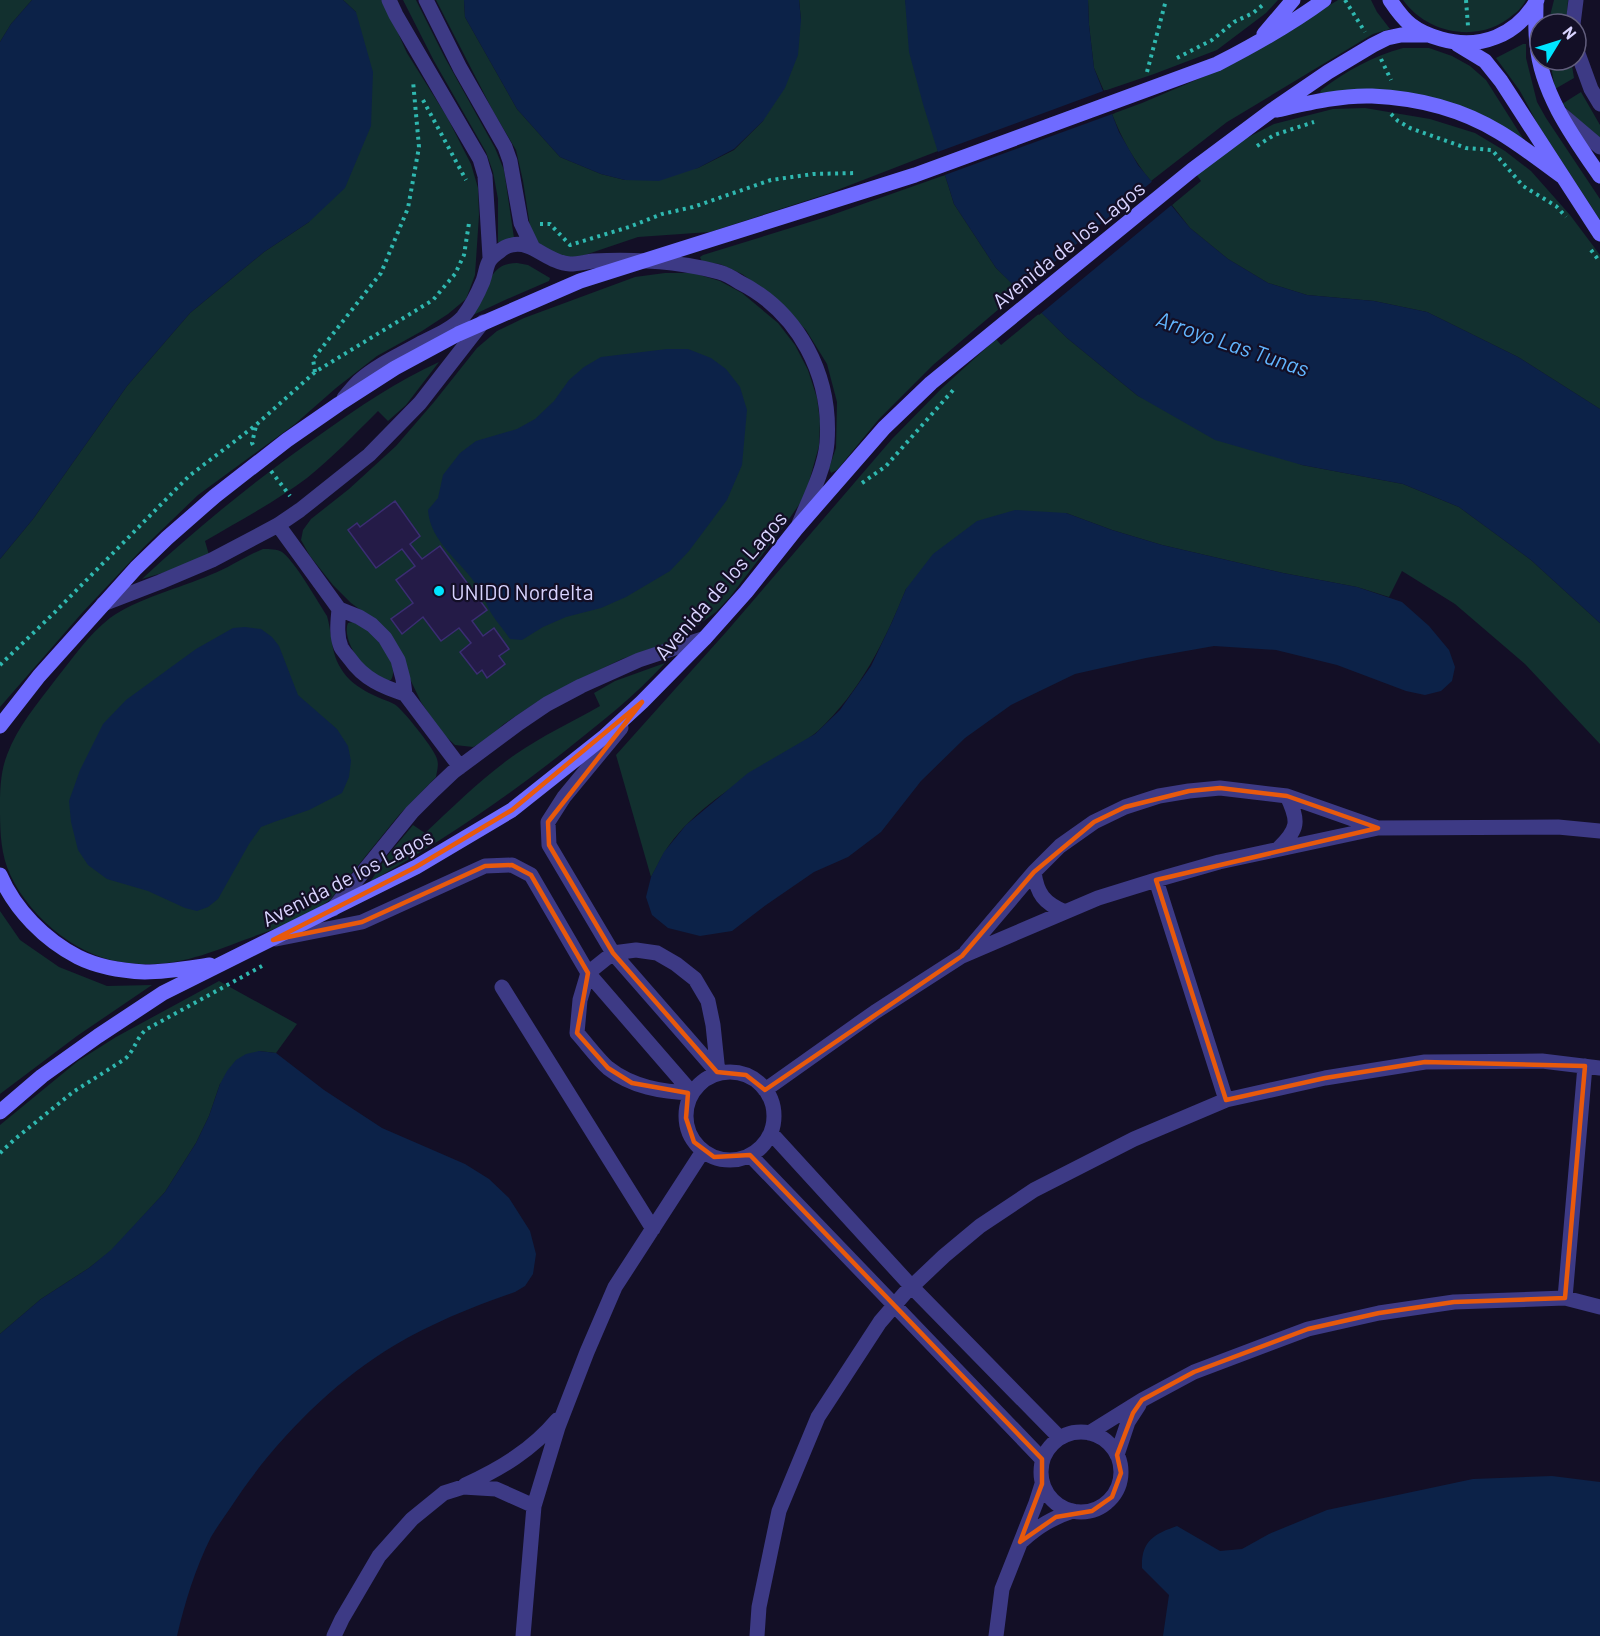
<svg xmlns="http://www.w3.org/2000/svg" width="1600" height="1636" font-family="Barlow,sans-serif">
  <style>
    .green { fill: #12302f }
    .water { fill: #0c2248 }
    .pier { fill: #130f26 }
    .building { fill: #241b47; stroke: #3b2d73; stroke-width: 1.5 }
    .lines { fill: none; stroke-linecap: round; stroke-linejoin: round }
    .path { stroke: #2fb8b0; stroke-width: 4; stroke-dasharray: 3 4.5; stroke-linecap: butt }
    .street { stroke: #3d3a85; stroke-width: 15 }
    .secondary { stroke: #6f6bff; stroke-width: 15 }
    .marked { fill: none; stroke: #e8590c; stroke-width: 4.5; stroke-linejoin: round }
    .poi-dot { fill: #00e5ff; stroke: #130f26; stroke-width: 2 }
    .labels { text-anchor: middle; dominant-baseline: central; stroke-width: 4.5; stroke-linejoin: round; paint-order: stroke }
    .street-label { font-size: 21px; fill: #d9d4ff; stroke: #130f26 }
    .poi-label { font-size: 21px; fill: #d9d4ff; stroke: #130f26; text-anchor: start }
    .water-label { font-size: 22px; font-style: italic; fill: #62b6ff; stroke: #130f26 }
  </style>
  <rect width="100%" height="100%" fill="#130f26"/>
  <path class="green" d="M 0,0 L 32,0 L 11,24 L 0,42 Z
    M 343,0 L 383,0 L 407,53 L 447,117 L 471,164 L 478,188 L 479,215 L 475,275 L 466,299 L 448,314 L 422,331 L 377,356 L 336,388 L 295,424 L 198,495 L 144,547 L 82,613 L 0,707 L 0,559 L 33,519 L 127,386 L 190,313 L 264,252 L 309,222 L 356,12 Z
    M 403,0 L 416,0 L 444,56 L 495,148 L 504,170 L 514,238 L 500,243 L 498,242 L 498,199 L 493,172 L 486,152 L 434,61 Z
    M 436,0 L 464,0 L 465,17 L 517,109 L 560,157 L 601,174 L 625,180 L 698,168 L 734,150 L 763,121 L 801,20 L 799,0 L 905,0 L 938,151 L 827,194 L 710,232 L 638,237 L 573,259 L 561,258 L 536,243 L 531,233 L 523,181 L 516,150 L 493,111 Z
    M 1088,0 L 1278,0 L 1266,13 L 1217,50 L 1154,74 L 1104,91 L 1094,68 L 1089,25 Z
    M 1338,0 L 1371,0 L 1377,12 L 1390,29 L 1373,34 L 1227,122 L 1151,181 C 1134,161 1122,139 1112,114 L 1142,103 L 1224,68 L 1254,52 Z
    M 1403,0 L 1526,0 C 1523,5 1519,11 1514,14 C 1481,44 1428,35 1403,0 Z
    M 1554,0 L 1568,0 L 1566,24 L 1548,24 Z
    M 1523,44 L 1526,44 L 1526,58 L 1537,102 L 1546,118 L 1600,199 L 1600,220 L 1537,123 L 1520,91 L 1496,58 Z
    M 1403,48 L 1429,48 L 1452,56 L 1470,66 L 1486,80 L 1524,140 L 1458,109 L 1320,93 L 1321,90 C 1348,70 1371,57 1403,48 Z
    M 1550,60 L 1571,60 L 1574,78 L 1555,89 Z
    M 1581,92 L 1600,125 L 1600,141 L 1562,104 Z
    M 1365,108 L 1430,119 L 1475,133 L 1505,151 L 1531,171 L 1570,215 L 1600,255 L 1600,409 L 1518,357 L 1427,312 L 1374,301 L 1307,295 L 1268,283 L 1228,259 L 1190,228 L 1172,205 L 1201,181 L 1196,174 L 1235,144 L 1274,124 L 1333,109 Z
    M 945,175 L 954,204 L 996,268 L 1020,291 L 933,365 L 879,419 L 837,470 L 831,473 L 829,468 L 836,448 L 837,402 L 827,364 L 806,330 L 774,297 L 742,274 L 720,264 L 702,262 L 700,257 L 703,255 L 826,217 Z
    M 517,263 L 528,265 L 550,278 L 549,281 L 505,300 L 473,315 C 479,303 488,276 499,268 C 505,264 511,263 517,263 Z
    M 665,273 L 693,273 L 720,281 L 742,293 L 778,323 L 795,345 L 808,370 L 817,398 L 820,421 L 819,446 L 805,496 L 785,525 L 730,597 L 716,612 L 681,638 L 622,659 L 572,683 L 534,704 L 504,724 L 483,742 L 473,747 L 455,745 L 441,732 L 421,702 L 410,679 L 373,619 L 351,603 L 333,585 L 310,556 L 301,540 L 303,530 L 311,519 L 349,489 L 396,446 L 434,402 L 477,348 L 497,331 L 524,318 L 635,277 Z
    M 1041,312 L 1067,338 L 1138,396 L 1302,465 L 1403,484 L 1459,507 L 1531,560 L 1600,623 L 1600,744 L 1525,664 L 1455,604 L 1402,571 L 1389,597 L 1357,587 L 1283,573 L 1162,545 L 1112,530 L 1066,513 L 906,589 C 885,641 860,692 818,731 C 807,741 791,748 779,756 C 738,784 691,810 664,853 C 659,861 656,869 651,877 L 616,755 L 727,631 L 892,439 L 942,388 L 996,339 L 1001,345 Z
    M 439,362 L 406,405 L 388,421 L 378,411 C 355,434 332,458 307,478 C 275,502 239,521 205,541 L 209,555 L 172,570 L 142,579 C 199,526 257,479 321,434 C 359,407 397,381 439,362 Z
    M 263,549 C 270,549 277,549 282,552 C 294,560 318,602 327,616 C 334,641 329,658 350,680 C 359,688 370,694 382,699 C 387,701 394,703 398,707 C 406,714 435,750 437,759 C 439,765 437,771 436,777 L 399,815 L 330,900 C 305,919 274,929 244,940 C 200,957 169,969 121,962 C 73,955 24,912 7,867 C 0,847 0,826 0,804 C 0,788 1,770 7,755 C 17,727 38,703 56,679 C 73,658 88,635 110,618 C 136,599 180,588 210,575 C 229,568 245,556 263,549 Z
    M 353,622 C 357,624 363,626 366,629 C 378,638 400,665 391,680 C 371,683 340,642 348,623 Z
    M 665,663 C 635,696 600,723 565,751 C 503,800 439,843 370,882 L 387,856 L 413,825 L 425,833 C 454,806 483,777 516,754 C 542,736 572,722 600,706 L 594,693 L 615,681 Z
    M 0,911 L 20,940 L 59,967 L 107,986 L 152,985 L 77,1036 L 0,1094 Z
    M 219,981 L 297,1024 L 276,1053 L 259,1051 L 220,1084 L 209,1116 L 196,1143 L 165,1192 L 112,1250 L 89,1268 L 41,1299 L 0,1334 L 0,1125 L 78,1061 L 116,1037 Z"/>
  <path class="water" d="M 32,0 L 343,0 L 356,12 L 373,72 L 371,126 L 345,188 L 309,222 L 264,252 L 190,313 L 127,386 L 33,519 L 0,559 L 0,42 L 11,24 Z
    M 464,0 L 799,0 L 801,20 L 798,55 L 785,88 L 763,121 L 734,149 L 698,168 L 659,181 L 625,180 L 601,174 L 560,157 L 517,109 L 465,17 Z
    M 905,0 L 1088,0 L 1089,25 L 1094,68 L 1119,132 L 1138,165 L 1190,228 L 1228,259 L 1268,283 L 1307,295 L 1374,301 L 1427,312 L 1518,357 L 1600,409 L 1600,623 L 1531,560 L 1459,507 L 1403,484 L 1302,465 L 1215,440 L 1138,396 L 1067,338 L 996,268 L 954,204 L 923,104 L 909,52 Z
    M 667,349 L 688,349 L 711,358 L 726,369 L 740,387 L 747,410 L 742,465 L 727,500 L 689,551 L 670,571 L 626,597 L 601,608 L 566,617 L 543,627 L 522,640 L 510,639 C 505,631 498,624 493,616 C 487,607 484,596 478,587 C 461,561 430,542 428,510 L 438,498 L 443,475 L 460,453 L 476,441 L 517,429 L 535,419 L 554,401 L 569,380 L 584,367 L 601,357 Z
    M 1015,510 L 1066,513 L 1112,530 L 1162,545 L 1283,573 L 1357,587 L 1402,602 L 1429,626 L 1449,650 L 1455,667 L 1452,681 L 1441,691 L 1425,695 L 1406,691 L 1337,665 L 1276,650 L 1214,646 L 1146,658 L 1075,674 L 1011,705 L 965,738 L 921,781 L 881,832 L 848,857 L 814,872 L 766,905 L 732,931 L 700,936 L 668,928 L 652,915 L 646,897 L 651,877 L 664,852 L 686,825 L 748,773 L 815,734 L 840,710 L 871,666 L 892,622 L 906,589 L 933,554 L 977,521 Z
    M 245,627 L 261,629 L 272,637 L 279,646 L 298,695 L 337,729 L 348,746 L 351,761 L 349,777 L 342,793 L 309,810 L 274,822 L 261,827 L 249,844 L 218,899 L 208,907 L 197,911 L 185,908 L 148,891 L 107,879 L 88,865 L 78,850 L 71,822 L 69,801 L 80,770 L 103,724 L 126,700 L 196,649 L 233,628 Z
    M 259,1051 L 276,1053 L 324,1090 L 382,1128 L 465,1164 L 489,1179 L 509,1198 L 530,1231 L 536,1254 L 533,1274 L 525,1286 L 515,1292 C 474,1306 432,1323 395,1345 C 331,1383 271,1445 231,1507 C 224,1517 217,1527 211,1537 C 195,1569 185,1602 177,1636 L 0,1636 L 0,1334 L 41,1299 L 89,1268 L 111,1250 L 165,1192 L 196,1143 L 209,1116 L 220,1084 L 227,1071 L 236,1060 L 246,1054 Z
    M 1552,1476 L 1600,1482 L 1600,1636 L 1163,1636 L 1169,1595 L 1142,1568 C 1141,1541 1154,1534 1177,1526 L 1220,1551 L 1242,1549 L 1269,1534 L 1327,1510 L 1473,1479 Z"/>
  <path class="pier" d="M 1106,90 L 1115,113 L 942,176 L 935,153 Z
    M 1154,180 L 1174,203 L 1039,315 L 1017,293 Z"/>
  <path class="building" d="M 395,501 L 420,536 L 410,544 L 422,559 L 440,546 L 487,610 L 472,621 L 483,636 L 494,628 L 509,649 L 499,656 L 505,664 L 487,678 L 482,670 L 477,674 L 460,652 L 471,643 L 459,628 L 441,641 L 423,617 L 402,634 L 391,619 L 413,603 L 396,580 L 415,566 L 402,549 L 376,568 L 348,530 L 357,523 L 360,527 Z"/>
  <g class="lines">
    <path class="path" d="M 1345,0 L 1365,32
      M 1466,0 L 1468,26
      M 1177,58 L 1212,40 L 1234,22 L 1253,13 L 1264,4
      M 1381,59 L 1391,80
      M 1147,72 L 1166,0
      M 423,100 L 466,180
      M 1391,114 L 1398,121 L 1410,128 L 1466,148 L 1492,150 L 1523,186 L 1556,206 L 1566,217
      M 1257,146 L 1274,135 L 1314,122
      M 540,224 L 550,224 L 570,245 L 629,227 L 662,214 L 693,207 L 771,180 L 813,174 L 857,173
      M 1591,250 L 1600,262
      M 315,372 L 313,359 L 381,273 L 408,208 L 419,147 L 413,81
      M 253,445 L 252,443 L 256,426
      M 271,471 L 290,496
      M 862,483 L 886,466 L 955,388
      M 0,665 L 54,613 L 189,476 L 256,425 L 315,372 L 433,300 L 455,274 L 464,255 L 469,223
      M 0,1153 L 15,1139 L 73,1092 L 125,1059 C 135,1050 137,1036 147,1029 L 262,966"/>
    <path class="street" d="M 389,0 L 396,15 L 480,159 L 485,176 L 490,257
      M 426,0 L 460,68 L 505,147 L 510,161 L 521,223 L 533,248
      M 1573,24 L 1576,0
      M 1576,48 L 1591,89 L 1600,104
      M 1561,114 L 1600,147
      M 344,398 C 349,392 354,386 359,381 C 377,365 400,355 421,343 C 435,336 452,329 463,317 C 471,307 478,293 483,281 C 488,266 485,261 500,251 C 503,248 507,246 512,245 C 532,240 548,263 570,264 C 578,264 585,262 593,261 C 635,259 678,261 719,272 C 726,274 733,278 739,282 C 799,312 832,376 827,443 C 825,468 809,500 799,524
      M 278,525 L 339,609
      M 103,604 L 160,582 L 212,560 L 278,525 L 300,510 L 369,455 L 420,403 L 483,322
      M 405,694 C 383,687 364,679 350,659 C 347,655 343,651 341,647 C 336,635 338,621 339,609 L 359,617 L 372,625 L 385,638 L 398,660 L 403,679 L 405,694 L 460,767
      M 621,728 L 564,797 L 548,822 L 549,845 L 613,953 L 718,1073
      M 1278,849 C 1299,829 1299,821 1287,796
      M 1034,872 C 1037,894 1044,903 1065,912
      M 1156,880 L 1226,1100
      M 333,909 L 412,812 L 434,790 L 453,772 L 519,723 L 547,704 L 581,686 L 639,660 L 705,638
      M 276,939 L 362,922 L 485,866 L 512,865 L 531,875 L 588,973 L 692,1093
      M 966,952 L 1034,872 L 1060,846 L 1094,822 L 1125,807 L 1159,796 L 1189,791 L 1220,788 L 1287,796 L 1378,828
      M 502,987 L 653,1229
      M686 1116a44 44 0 1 1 88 0a44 44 0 1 1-88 0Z
      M 765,1090 L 875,1012 L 962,956 L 1098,898 L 1156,880 L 1219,862 L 1378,828 L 1558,827 L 1600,831
      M 692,1093 C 662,1092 632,1087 608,1068 C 597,1058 587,1044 577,1033 L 580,1000 L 588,973 L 613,953 L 636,950 L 657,953 L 676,964 L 695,979 L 708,1001 L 713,1025 L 718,1073
      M 771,1133 L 911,1286 L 1059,1437
      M 750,1155 L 1042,1459
      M 1565,1298 L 1585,1066
      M1041 1472a40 40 0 1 1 80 0a40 40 0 1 1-80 0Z
      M 1089,1433 L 1142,1400 L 1194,1372 L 1308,1329 L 1379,1313 L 1454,1302 L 1565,1298 L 1600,1307
      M 1117,1455 L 1128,1422 L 1139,1405
      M 465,1485 C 500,1469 532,1450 557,1420
      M 1023,1540 C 1039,1526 1052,1518 1073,1511
      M 334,1636 L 342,1619 L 379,1556 L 412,1519 L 444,1493 L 463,1487 L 496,1489 L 534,1506
      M 523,1636 L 534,1506 L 558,1427 L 587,1352 L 615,1287 L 703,1151
      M 757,1636 L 759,1607 L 779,1511 L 818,1417 L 880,1322 L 905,1293 L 944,1256 L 980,1226 L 1034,1190 L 1134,1139 L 1226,1100 L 1325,1078 L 1425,1062 L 1542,1061 L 1600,1068
      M 996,1636 L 1002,1589 L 1036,1503 L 1042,1484"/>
    <path class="secondary" d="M 1390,0 C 1396,9 1402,18 1411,25 C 1420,32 1430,36 1441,39 C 1479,50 1517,36 1537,0
      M 1536,3 C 1536,16 1535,31 1537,44 C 1541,93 1573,137 1600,176
      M 1264,34 L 1293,0
      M 1457,44 L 1485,61 L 1501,81 L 1600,234
      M 1277,110 C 1308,103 1340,95 1372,96 C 1417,98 1461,109 1499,132 C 1521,145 1542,162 1563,177
      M 0,726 L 39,676 L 136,568 L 167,538 L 215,496 L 287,440 L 339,404 L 395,368 L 458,334 L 580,281 L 915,175 L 1217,64 C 1254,45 1290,25 1324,0
      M 0,875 C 15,910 45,940 78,957 C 98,967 124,971 145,972 C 167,972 189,968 210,965
      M 0,1112 L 42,1076 L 98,1036 L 163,993 L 416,867 L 512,810 L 605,736 L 642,702 L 705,638 L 746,592 L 796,529 L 884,428 L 931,383 L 1192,170 L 1271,111 L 1328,72 L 1373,45 L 1387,38 L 1401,35 L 1427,35"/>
  </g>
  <path class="marked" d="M 642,702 L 548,822 L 549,845 L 613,953 L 717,1072 L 746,1075 L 765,1090 L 962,956 L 1034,872 L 1094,822 L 1125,807 L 1189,791 L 1220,788 L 1287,796 L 1378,828 L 1156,880 L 1226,1100 L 1325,1078 L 1425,1062 L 1585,1066 L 1565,1298 L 1454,1302 L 1379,1313 L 1308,1329 L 1194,1372 L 1142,1400 L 1133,1413 L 1117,1455 L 1121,1473 L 1112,1497 L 1092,1511 L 1056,1517 L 1020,1542 L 1042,1484 L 1042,1459 L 750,1155 L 714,1157 L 694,1142 L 686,1118 L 688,1093 L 632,1083 L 608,1068 L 577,1033 L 588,973 L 531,875 L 512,865 L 485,866 L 362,922 L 273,940 L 416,867 L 512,810 Z"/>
  <circle class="poi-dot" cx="439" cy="591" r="6"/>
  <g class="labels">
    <g class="street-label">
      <text transform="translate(1068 244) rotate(-39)">Avenida de los Lagos</text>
      <text transform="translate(720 585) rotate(-49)">Avenida de los Lagos</text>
      <text transform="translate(347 877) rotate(-27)">Avenida de los Lagos</text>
    </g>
    <g class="poi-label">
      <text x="451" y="591">UNIDO Nordelta</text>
    </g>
    <g class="water-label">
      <text transform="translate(1233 343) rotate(19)">Arroyo Las Tunas</text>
    </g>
  </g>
  <g transform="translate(1558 42) rotate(52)"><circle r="28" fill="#130f26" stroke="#625e7d" stroke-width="1.5"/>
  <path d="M0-4.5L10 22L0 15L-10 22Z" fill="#00e5ff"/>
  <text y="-9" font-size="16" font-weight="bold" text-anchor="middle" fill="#d9d4ff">N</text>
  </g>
</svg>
